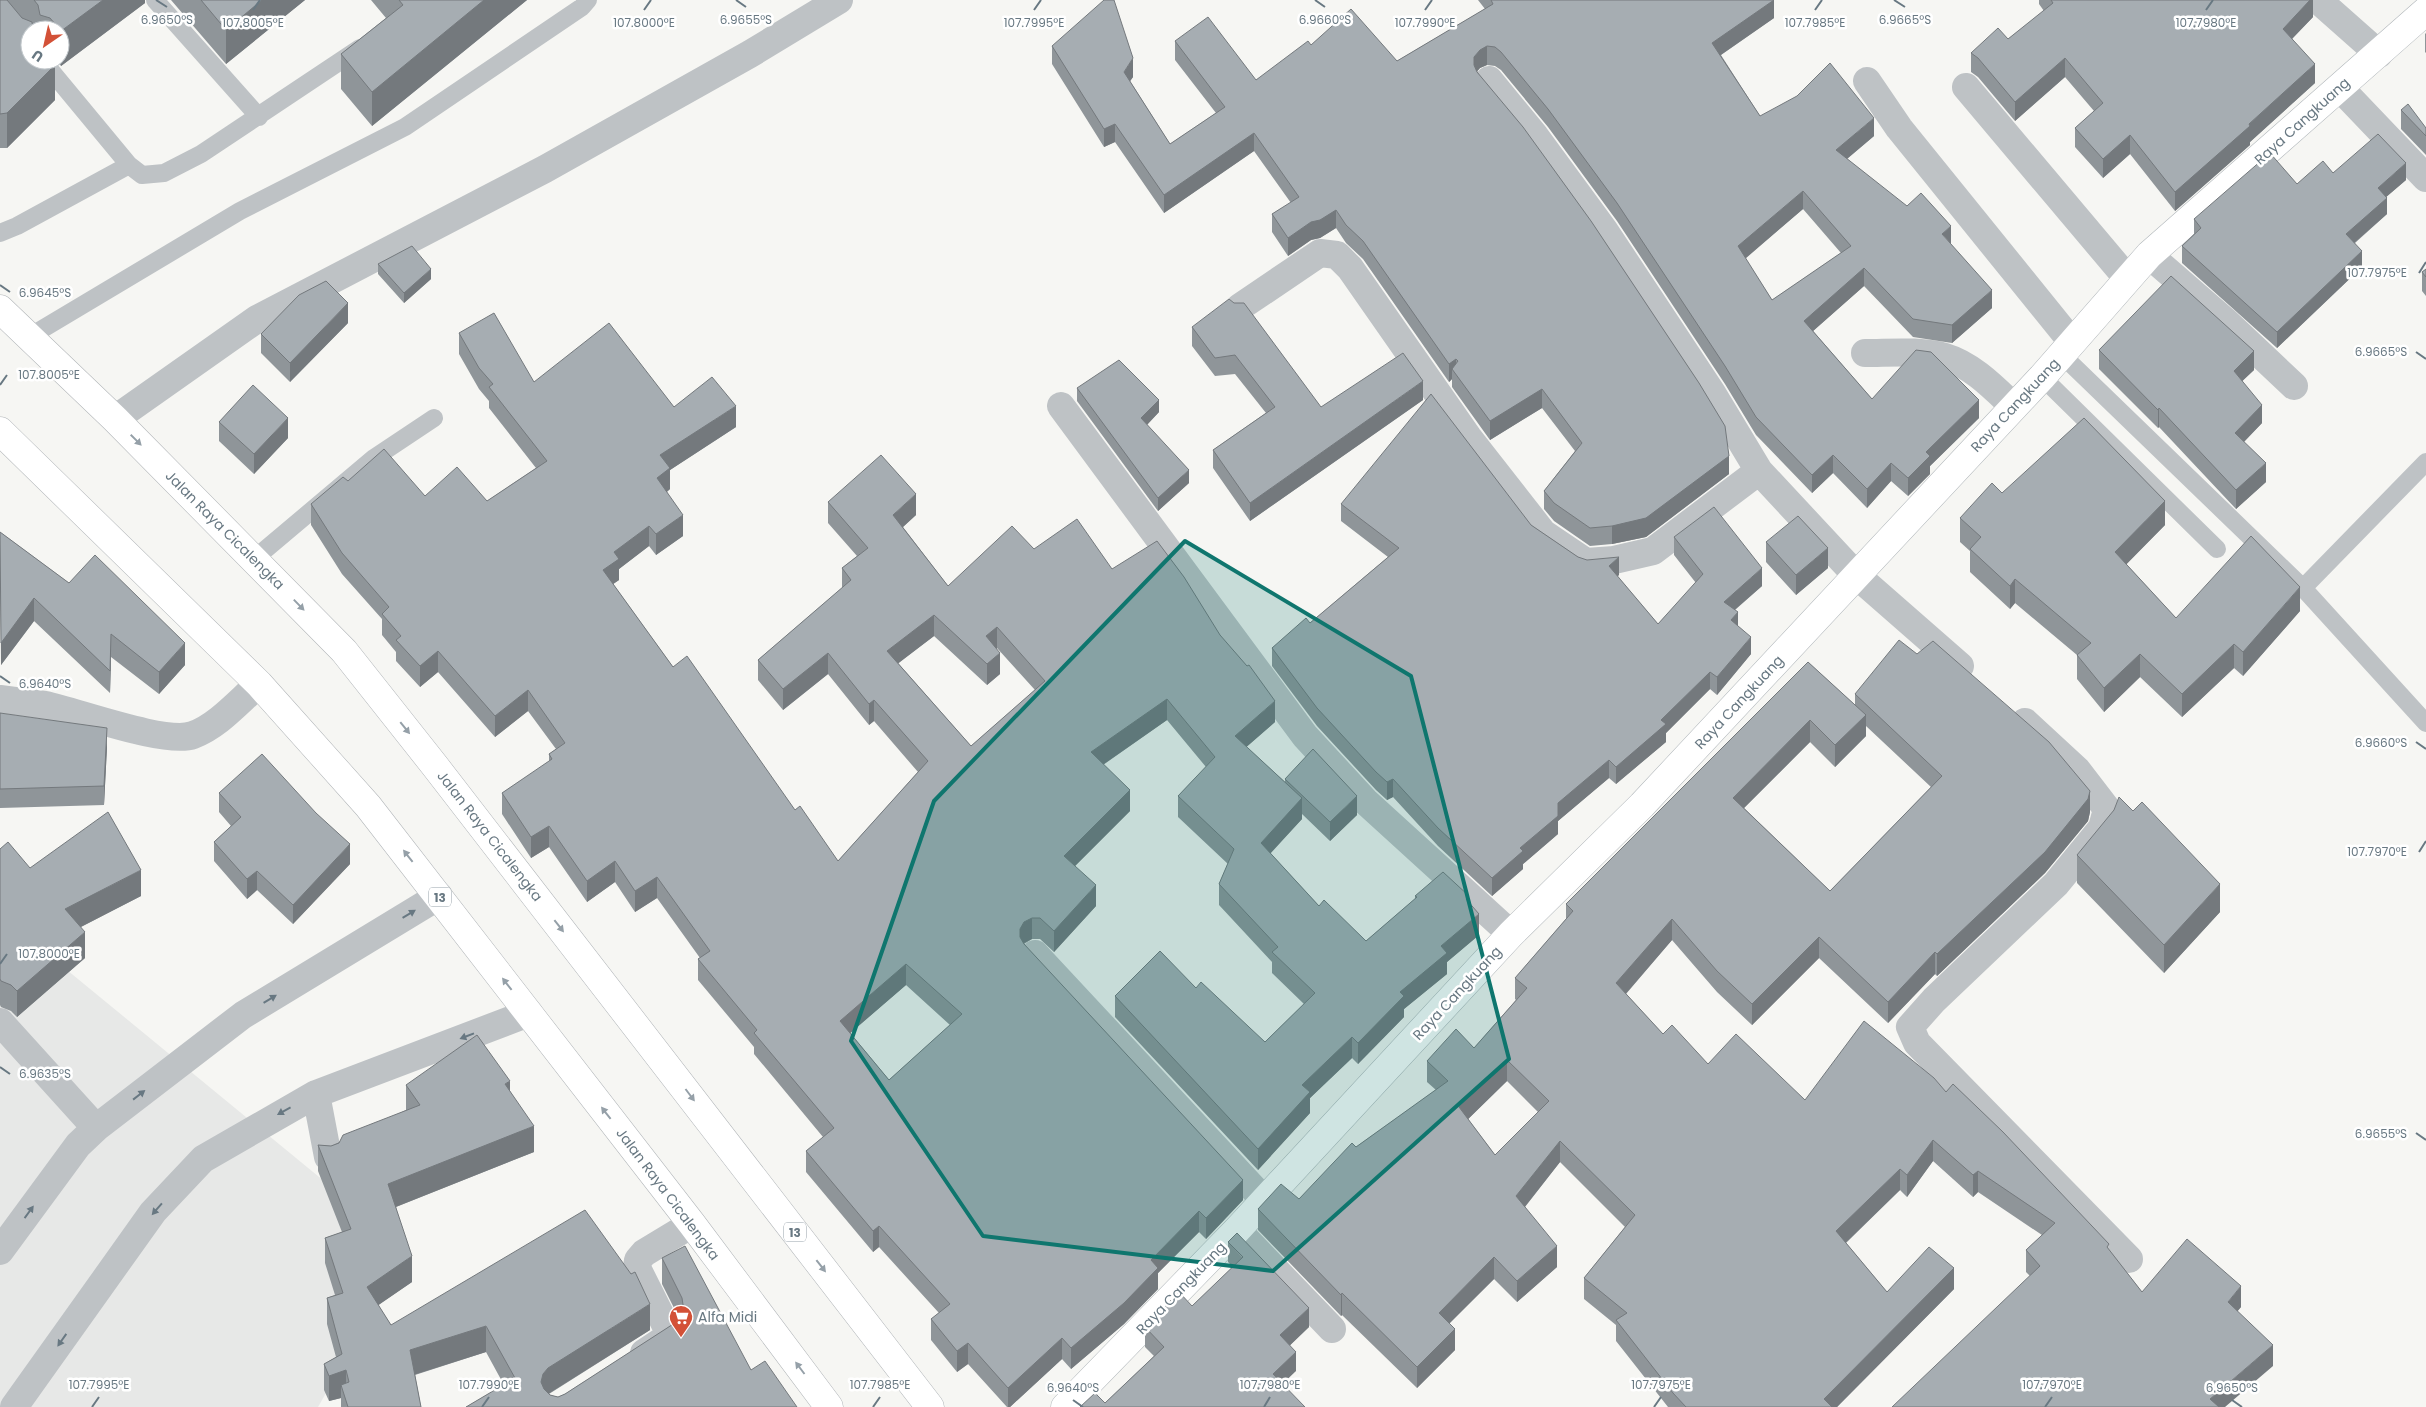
<svg xmlns="http://www.w3.org/2000/svg" width="2426" height="1407" font-family="Poppins,sans-serif">
  <style>
    .built { fill: #e7e8e7 }
    .lines { fill: none; stroke-linecap: round; stroke-linejoin: round }
    .secondary-casing { stroke: #b0b6ba; stroke-width: 29 }
    .trunk-casing { stroke: #b1b5b8; stroke-width: 29 }
    .service { stroke: #bec2c5; stroke-width: 18 }
    .minor { stroke: #bec2c5; stroke-width: 28 }
    .secondary { stroke: #fff; stroke-width: 28 }
    .trunk { stroke: #fff; stroke-width: 28 }
    .wall { fill: #8f9599; fill-rule: evenodd }
    .shaded-wall { fill: #74797d }
    .building { fill: #a6adb2; stroke: #74797d; fill-rule: evenodd }
    .oneway { fill: #95a0a8 }
    .oneway2 { fill: #687882 }
    .marked { fill: #0f766e; fill-opacity: 0.2; stroke: #0f766e; stroke-width: 4; stroke-linejoin: round }
    .ticks { fill: none; stroke: #687882; stroke-width: 2 }
    .labels { text-anchor: middle; dominant-baseline: central; stroke-width: 5; stroke-linejoin: round; paint-order: stroke }
    .shield { fill: #fff; stroke: #95a0a8; stroke-width: 1 }
    .shield-label { font-size: 12px; font-weight: bold; fill: #687882 }
    .street-label { font-size: 14px; fill: #687882; stroke: #fff }
    .poi-label { font-size: 14px; fill: #687882; stroke: #fff; text-anchor: start }
    .ticks-label { font-size: 12px; text-anchor: middle; fill: #687882; stroke: #fff; stroke-width: 5; stroke-linejoin: round; paint-order: stroke }
  </style>
  <rect width="100%" height="100%" fill="#f6f6f3"/>
  <path class="built" d="M 0,915 L 408,1250 L 318,1407 L 0,1407 Z"/>
  <g class="lines">
    <g class="secondary-casing">
      <path id="secondary" d="M 1065,1407 L 1237,1230 L 1511,934 L 1642,805 L 2042,377 L 2149,255 L 2426,11"/>
    </g>
    <g class="trunk-casing">
      <path id="trunk" d="M 0,309 L 115,419 L 344,651 L 435,766 L 930,1407
        M 0,431 L 259,684 L 368,806 L 692,1224 L 829,1407"/>
    </g>
    <path class="service" d="M 155,0 L 259,117
      M 129,165 L 142,175 L 164,173 L 201,154 L 360,48
      M 0,233 L 17,226 L 129,165 L 42,60
      M 29,337 L 240,211 L 405,127 L 582,7 L 588,0
      M 2062,355 L 2303,588 L 2426,723
      M 2042,377 L 2217,549
      M 254,559 L 374,458 L 434,418
      M 2303,588 L 2426,462"/>
    <path class="minor" d="M 2318,0 L 2379,54
      M 1489,80 L 1535,136 L 1604,230 L 1712,393 L 1759,471 L 1856,575 L 1960,666
      M 1867,81 L 1899,128 L 2072,342
      M 1966,87 L 2127,278
      M 2340,88 L 2426,178
      M 2149,255 L 2224,320 L 2294,386
      M 1240,307 L 1320,253 L 1337,255 L 1350,268 L 1468,437 L 1543,533 L 1586,562 L 1614,560 L 1653,551 L 1759,471
      M 1865,353 C 1890,353 1920,350 1945,357 C 1972,365 1994,388 2013,406
      M 1061,406 L 1305,736 L 1365,801 L 1511,934
      M 115,419 L 257,319 L 545,169 L 750,54 L 839,0
      M 0,699 C 15,701 30,703 45,705 C 78,712 166,745 193,735 C 218,726 239,701 259,684
      M 2025,722 L 2077,770 L 2107,809 L 2102,828 L 2056,884 L 1934,1000 L 1910,1027 L 1917,1043 L 2129,1259
      M 1035,954 L 1265,1201
      M 0,1022 L 96,1128
      M 316,1094 L 328,1157
      M 1237,1230 L 1332,1329
      M 0,1251 L 78,1145 L 96,1128 L 243,1015 L 439,896
      M 644,1353 L 668,1337 L 668,1330 L 637,1268 L 638,1260 L 644,1253 L 692,1224
      M 14,1407 L 153,1212 L 203,1159 L 316,1094 L 529,1013"/>
    <use href="#secondary" class="secondary"/>
    <use href="#trunk" class="trunk"/>
  </g>
  <path class="wall" d="M 0,0 L 145,0 L 145,3 L 61,66 L 56,60 L 60,60 L 60,30 L 30,30 L 55,100 L 7,148 L 0,148 Z
    M 171,0 L 305,0 L 226,64 Z
    M 371,0 L 527,0 L 372,126 L 341,89 L 341,54 L 386,18 Z
    M 1478,0 L 1774,0 L 1774,18 L 1721,55 L 1760,116 L 1874,136 L 1847,159 L 1951,244 L 1992,308 L 1952,343 L 1913,337 L 1864,286 L 1813,331 L 1872,399 L 1979,418 L 1930,466 L 1930,474 L 1908,496 L 1891,481 L 1867,508 L 1833,473 L 1812,493 L 1756,435 L 1725,384 L 1617,221 L 1548,127 L 1501,70 L 1495,66 L 1487,65 L 1480,68 L 1477,71 L 1729,474 L 1646,537 L 1612,544 L 1590,546 L 1554,521 L 1544,509 L 1544,491 L 1575,451 L 1542,408 L 1490,440 L 1452,387 L 1452,379 L 1449,382 L 1363,259 L 1346,243 L 1336,228 L 1320,238 L 1311,240 L 1288,256 L 1272,232 L 1272,214 L 1291,203 L 1254,151 L 1164,213 L 1115,142 L 1104,147 L 1052,64 L 1052,46 L 1133,77 L 1130,81 L 1170,144 L 1216,113 L 1175,60 L 1175,41 L 1256,80 L 1311,45 L 1397,61 L 1485,9 ZM 1803,209 L 1841,253 L 1772,300 L 1745,258 Z
    M 2039,0 L 2313,0 L 2313,17 L 2292,39 L 2315,83 L 2250,142 L 2250,145 L 2175,211 L 2130,154 L 2103,178 L 2075,147 L 2075,128 L 2094,111 L 2065,77 L 2015,121 L 1978,77 L 1971,72 L 1971,53 L 2008,39 L 2044,11 L 2039,4 Z
    M 2426,33 L 2426,53 L 2425,52 L 2425,34 Z
    M 2401,110 L 2426,128 L 2426,155 L 2401,129 Z
    M 2333,173 L 2406,180 L 2386,197 L 2387,214 L 2355,243 L 2362,267 L 2277,348 L 2182,263 L 2182,246 L 2194,234 L 2194,219 L 2297,184 Z
    M 378,264 L 431,279 L 404,303 L 378,274 Z
    M 2426,269 L 2426,296 L 2422,291 L 2422,272 Z
    M 348,323 L 290,382 L 261,353 L 261,334 Z
    M 1192,327 L 1321,407 L 1423,400 L 1250,521 L 1213,468 L 1213,450 L 1266,413 L 1235,374 L 1215,376 L 1192,346 Z
    M 459,333 L 534,382 L 674,407 L 736,427 L 670,470 L 670,489 L 667,492 L 683,536 L 656,555 L 649,546 L 619,569 L 619,580 L 613,584 L 673,667 L 838,861 L 918,772 L 874,721 L 869,725 L 828,674 L 783,710 L 758,680 L 758,660 L 842,588 L 842,568 L 857,556 L 828,523 L 828,502 L 916,515 L 903,527 L 948,586 L 1034,549 L 1112,569 L 1275,722 L 1246,747 L 1285,782 L 1285,779 L 1357,815 L 1330,841 L 1302,814 L 1302,819 L 1270,853 L 1319,906 L 1366,941 L 1415,899 L 1415,896 L 1469,902 L 1479,935 L 1447,962 L 1447,974 L 1404,1009 L 1404,1017 L 1358,1064 L 1352,1058 L 1310,1098 L 1310,1113 L 1258,1170 L 1115,1017 L 1115,996 L 1196,988 L 1265,1042 L 1304,1004 L 1272,973 L 1272,962 L 1219,905 L 1219,884 L 1228,864 L 1178,817 L 1178,796 L 1206,767 L 1167,720 L 1103,765 L 1130,811 L 1075,866 L 1096,906 L 1054,952 L 1040,939 L 1032,939 L 1024,944 L 1243,1200 L 1206,1239 L 1199,1232 L 1158,1273 L 1158,1289 L 1124,1324 L 1071,1369 L 1062,1359 L 1010,1407 L 1007,1407 L 968,1364 L 957,1372 L 931,1340 L 931,1319 L 939,1313 L 879,1247 L 873,1252 L 806,1172 L 806,1151 L 823,1137 L 754,1054 L 754,1047 L 698,980 L 698,959 L 700,958 L 657,898 L 635,912 L 615,882 L 587,902 L 549,847 L 531,858 L 502,814 L 502,793 L 549,762 L 549,754 L 556,749 L 528,711 L 495,737 L 438,672 L 420,687 L 396,661 L 396,652 L 382,635 L 382,619 L 342,574 L 311,525 L 311,504 L 348,481 L 425,496 L 487,501 L 536,468 L 489,408 L 489,401 L 479,389 L 459,354 ZM 934,636 L 987,685 L 1000,674 L 997,649 L 997,648 L 1035,690 L 971,746 L 898,663 ZM 906,985 L 950,1025 L 889,1080 L 850,1033 Z
    M 2099,350 L 2254,370 L 2242,381 L 2262,423 L 2244,442 L 2266,482 L 2236,509 L 2159,427 L 2158,428 L 2099,369 Z
    M 1077,388 L 1159,412 L 1147,425 L 1189,483 L 1158,511 L 1077,401 Z
    M 219,422 L 288,438 L 254,474 L 219,441 Z
    M 2002,493 L 2165,525 L 2126,564 L 2176,618 L 2300,611 L 2243,676 L 2234,668 L 2182,717 L 2140,677 L 2104,712 L 2077,679 L 2077,655 L 2015,603 L 2010,609 L 1970,572 L 1970,551 L 1960,542 L 1960,518 Z
    M 1341,504 L 1531,525 L 1578,557 L 1619,575 L 1617,576 L 1658,624 L 1696,583 L 1674,555 L 1674,537 L 1762,586 L 1735,610 L 1738,626 L 1751,654 L 1717,695 L 1710,689 L 1666,733 L 1666,742 L 1616,784 L 1609,778 L 1558,821 L 1558,834 L 1523,864 L 1523,869 L 1492,896 L 1438,846 L 1393,797 L 1387,800 L 1376,790 L 1317,726 L 1272,666 L 1272,648 L 1310,623 L 1388,557 L 1341,521 Z
    M 0,532 L 69,583 L 185,665 L 159,694 L 111,657 L 110,693 L 34,621 L 1,665 Z
    M 1766,542 L 1828,568 L 1796,595 L 1766,562 Z
    M 1808,662 L 1855,705 L 1855,694 L 2090,812 L 2088,821 L 2045,873 L 1937,976 L 1935,974 L 1888,1023 L 1819,958 L 1752,1025 L 1717,992 L 1672,940 L 1626,994 L 1663,1034 L 1708,1064 L 1805,1100 L 1946,1092 L 2109,1250 L 2142,1292 L 2241,1307 L 2237,1311 L 2273,1366 L 2030,1276 L 2026,1272 L 2026,1250 L 2042,1235 L 1978,1192 L 1973,1197 L 1933,1161 L 1907,1197 L 1900,1190 L 1846,1243 L 1887,1292 L 1954,1289 L 1837,1407 L 1668,1407 L 1616,1341 L 1616,1325 L 1584,1299 L 1584,1278 L 1625,1227 L 1560,1162 L 1525,1207 L 1557,1267 L 1517,1302 L 1494,1279 L 1449,1323 L 1455,1350 L 1417,1388 L 1342,1315 L 1341,1316 L 1258,1230 L 1258,1209 L 1299,1199 L 1356,1147 L 1436,1090 L 1427,1082 L 1427,1061 L 1474,1048 L 1516,1000 L 1515,999 L 1515,978 L 1566,919 L 1566,904 ZM 1866,726 L 1931,787 L 1830,891 L 1744,808 L 1810,742 L 1835,767 L 1866,736 ZM 1507,1081 L 1538,1112 L 1495,1155 L 1468,1119 Z
    M 0,713 L 107,747 L 104,805 L 0,808 Z
    M 219,793 L 350,864 L 293,924 L 257,890 L 247,899 L 214,861 L 214,842 L 231,826 L 219,812 Z
    M 0,849 L 30,868 L 141,896 L 81,927 L 85,958 L 17,1017 L 11,1011 L 1,1007 L 0,1005 Z
    M 2077,855 L 2220,912 L 2164,973 L 2077,883 Z
    M 406,1085 L 510,1091 L 534,1152 L 396,1207 L 412,1282 L 378,1305 L 391,1325 L 650,1330 L 549,1394 L 550,1395 L 558,1397 L 565,1394 L 680,1320 L 662,1284 L 662,1258 L 751,1370 L 797,1407 L 466,1407 L 504,1385 L 486,1352 L 415,1375 L 421,1407 L 341,1407 L 341,1398 L 329,1401 L 324,1390 L 324,1364 L 336,1357 L 327,1324 L 327,1298 L 335,1295 L 325,1263 L 325,1238 L 342,1232 L 318,1171 L 318,1145 L 331,1146 L 406,1110 Z
    M 1228,1242 L 1309,1327 L 1290,1345 L 1296,1371 L 1105,1403 L 1154,1356 L 1145,1347 L 1145,1327 L 1192,1306 L 1233,1267 L 1228,1262 Z"/>
  <path class="shaded-wall" d="M 103,0 L 145,0 L 145,3 L 61,66 L 61,31 Z
    M 262,0 L 305,0 L 226,64 L 226,30 Z
    M 484,0 L 527,0 L 372,126 L 372,92 Z
    M 1774,0 L 1774,18 L 1712,61 L 1712,43 Z
    M 2310,0 L 2313,0 L 2313,17 L 2283,48 L 2283,29 Z
    M 1487,46 L 1487,65 L 1480,68 L 1474,75 L 1474,57 L 1480,50 Z
    M 1133,58 L 1133,77 L 1124,90 L 1124,72 Z
    M 2065,58 L 2065,77 L 2015,121 L 2015,102 Z
    M 2315,64 L 2315,83 L 2250,142 L 2250,145 L 2175,211 L 2175,192 Z
    M 55,65 L 55,100 L 7,148 L 7,113 Z
    M 1874,118 L 1874,136 L 1836,168 L 1836,150 Z
    M 1115,124 L 1115,142 L 1104,147 L 1104,129 Z
    M 1254,133 L 1254,151 L 1164,213 L 1164,195 Z
    M 2130,135 L 2130,154 L 2103,178 L 2103,159 Z
    M 2406,163 L 2406,180 L 2378,204 L 2378,188 Z
    M 1803,191 L 1803,209 L 1738,265 L 1738,246 Z
    M 2387,198 L 2387,214 L 2346,250 L 2346,234 Z
    M 1336,210 L 1336,228 L 1320,238 L 1311,240 L 1288,256 L 1288,238 L 1311,222 Z
    M 1951,226 L 1951,244 L 1942,234 Z
    M 2362,251 L 2362,267 L 2277,348 L 2277,332 Z
    M 1864,268 L 1864,286 L 1804,339 L 1804,321 Z
    M 431,269 L 431,279 L 404,303 L 404,293 Z
    M 1992,290 L 1992,308 L 1952,343 L 1952,325 Z
    M 348,303 L 348,323 L 290,382 L 290,363 Z
    M 2254,351 L 2254,370 L 2234,389 L 2234,371 Z
    M 1456,359 L 1456,374 L 1452,369 L 1452,379 L 1449,382 L 1449,364 Z
    M 1423,381 L 1423,400 L 1250,521 L 1250,503 Z
    M 1542,389 L 1542,408 L 1490,440 L 1490,421 Z
    M 1159,400 L 1159,412 L 1141,431 L 1141,418 Z
    M 1979,400 L 1979,418 L 1930,466 L 1930,474 L 1908,496 L 1908,478 L 1926,452 Z
    M 2262,405 L 2262,423 L 2235,451 L 2235,433 Z
    M 736,406 L 736,427 L 670,470 L 670,489 L 657,499 L 657,478 L 660,455 Z
    M 2159,408 L 2159,427 L 2158,428 L 2158,410 Z
    M 288,418 L 288,438 L 254,474 L 254,454 Z
    M 1833,455 L 1833,473 L 1812,493 L 1812,475 Z
    M 1729,456 L 1729,474 L 1646,537 L 1612,544 L 1612,526 Z
    M 1891,463 L 1891,481 L 1867,508 L 1867,489 Z
    M 2266,463 L 2266,482 L 2236,509 L 2236,490 Z
    M 1189,470 L 1189,483 L 1158,511 L 1158,498 Z
    M 916,494 L 916,515 L 893,536 L 893,515 Z
    M 2165,501 L 2165,525 L 2115,576 L 2115,552 Z
    M 683,515 L 683,536 L 656,555 L 656,534 Z
    M 649,526 L 649,546 L 619,569 L 619,580 L 603,591 L 603,570 L 614,552 Z
    M 1828,548 L 1828,568 L 1796,595 L 1796,575 Z
    M 1619,557 L 1619,575 L 1609,584 L 1609,566 Z
    M 1762,568 L 1762,586 L 1724,619 L 1724,602 Z
    M 2015,579 L 2015,603 L 2010,609 L 2010,586 Z
    M 2300,587 L 2300,611 L 2243,676 L 2243,652 Z
    M 34,598 L 34,621 L 1,665 L 1,643 Z
    M 1738,612 L 1738,629 L 1731,620 Z
    M 934,615 L 934,636 L 887,672 L 887,651 Z
    M 997,627 L 997,648 L 986,656 L 986,636 Z
    M 111,634 L 111,657 L 110,693 L 110,671 Z
    M 1751,637 L 1751,654 L 1717,695 L 1717,677 Z
    M 185,643 L 185,665 L 159,694 L 159,672 Z
    M 2234,644 L 2234,668 L 2182,717 L 2182,694 Z
    M 438,651 L 438,672 L 420,687 L 420,666 Z
    M 828,653 L 828,674 L 783,710 L 783,689 Z
    M 1000,653 L 1000,674 L 987,685 L 987,664 Z
    M 2140,654 L 2140,677 L 2104,712 L 2104,688 Z
    M 1710,672 L 1710,689 L 1666,733 L 1666,742 L 1616,784 L 1616,767 L 1661,720 Z
    M 528,690 L 528,711 L 495,737 L 495,716 Z
    M 1167,699 L 1167,720 L 1091,773 L 1091,752 Z
    M 874,700 L 874,721 L 869,725 L 869,704 Z
    M 1275,701 L 1275,722 L 1235,757 L 1235,736 Z
    M 1866,715 L 1866,736 L 1835,767 L 1835,745 Z
    M 1810,720 L 1810,742 L 1733,819 L 1733,798 Z
    M 107,728 L 107,747 L 104,805 L 104,786 Z
    M 1609,760 L 1609,778 L 1558,821 L 1558,834 L 1523,864 L 1523,869 L 1492,896 L 1492,878 L 1520,848 L 1558,803 Z
    M 1393,779 L 1393,797 L 1387,800 L 1387,782 Z
    M 1130,790 L 1130,811 L 1064,877 L 1064,856 Z
    M 2090,791 L 2090,812 L 2088,821 L 2045,873 L 1937,976 L 1937,954 Z
    M 1357,796 L 1357,815 L 1330,841 L 1330,822 Z
    M 1302,798 L 1302,819 L 1261,864 L 1261,843 Z
    M 549,826 L 549,847 L 531,858 L 531,837 Z
    M 350,844 L 350,864 L 293,924 L 293,905 Z
    M 615,861 L 615,882 L 587,902 L 587,881 Z
    M 141,870 L 141,896 L 65,935 L 65,909 Z
    M 257,871 L 257,890 L 247,899 L 247,879 Z
    M 657,877 L 657,898 L 635,912 L 635,891 Z
    M 2220,884 L 2220,912 L 2164,973 L 2164,945 Z
    M 1096,885 L 1096,906 L 1054,952 L 1054,931 Z
    M 1479,914 L 1479,935 L 1447,962 L 1447,974 L 1404,1009 L 1404,1017 L 1358,1064 L 1358,1043 L 1400,992 L 1441,946 Z
    M 1032,918 L 1032,939 L 1024,943 L 1020,950 L 1020,929 L 1024,922 Z
    M 1672,919 L 1672,940 L 1616,1005 L 1616,983 Z
    M 85,932 L 85,958 L 17,1017 L 17,991 Z
    M 1819,937 L 1819,958 L 1752,1025 L 1752,1004 Z
    M 1935,952 L 1935,974 L 1888,1023 L 1888,1002 Z
    M 906,964 L 906,985 L 840,1042 L 840,1021 Z
    M 1352,1037 L 1352,1058 L 1310,1098 L 1310,1113 L 1258,1170 L 1258,1149 L 1302,1085 Z
    M 1507,1060 L 1507,1081 L 1459,1128 L 1459,1107 Z
    M 510,1081 L 510,1107 L 505,1084 Z
    M 534,1126 L 534,1152 L 388,1210 L 388,1184 Z
    M 1933,1140 L 1933,1161 L 1907,1197 L 1907,1175 Z
    M 1560,1141 L 1560,1162 L 1516,1218 L 1516,1196 Z
    M 1900,1169 L 1900,1190 L 1836,1252 L 1836,1231 Z
    M 1978,1171 L 1978,1192 L 1973,1197 L 1973,1175 Z
    M 1243,1180 L 1243,1200 L 1206,1239 L 1206,1218 Z
    M 1199,1211 L 1199,1232 L 1158,1273 L 1158,1289 L 1124,1324 L 1071,1369 L 1071,1348 L 1151,1260 Z
    M 879,1226 L 879,1247 L 873,1252 L 873,1231 Z
    M 1557,1246 L 1557,1267 L 1517,1302 L 1517,1281 Z
    M 412,1256 L 412,1282 L 367,1313 L 367,1287 Z
    M 1494,1257 L 1494,1279 L 1439,1334 L 1439,1313 Z
    M 1954,1268 L 1954,1289 L 1837,1407 L 1824,1407 L 1824,1399 Z
    M 2241,1286 L 2241,1307 L 2228,1323 L 2228,1302 Z
    M 1342,1293 L 1342,1315 L 1341,1316 L 1341,1295 Z
    M 650,1304 L 650,1330 L 548,1394 L 541,1407 L 541,1382 L 543,1374 L 548,1368 Z
    M 1309,1308 L 1309,1327 L 1280,1355 L 1280,1335 Z
    M 486,1326 L 486,1352 L 410,1376 L 410,1350 Z
    M 1455,1329 L 1455,1350 L 1417,1388 L 1417,1367 Z
    M 1062,1338 L 1062,1359 L 1010,1407 L 1008,1407 L 1008,1388 Z
    M 968,1343 L 968,1364 L 957,1372 L 957,1351 Z
    M 2273,1345 L 2273,1366 L 2225,1407 L 2210,1407 L 2210,1399 Z
    M 1296,1352 L 1296,1371 L 1273,1393 L 1273,1374 Z
    M 346,1370 L 346,1396 L 341,1385 L 341,1398 L 329,1401 L 329,1376 Z"/>
  <path class="building" d="M 0,0 L 7,0 L 22,18 L 32,22 L 33,30 L 30,30 L 30,60 L 51,60 L 55,65 L 7,113 L 0,114 Z
    M 34,0 L 103,0 L 61,31 L 50,18 L 40,15 L 38,5 Z
    M 201,0 L 262,0 L 226,30 Z
    M 399,0 L 484,0 L 372,92 L 341,54 L 403,5 Z
    M 1104,0 L 1114,0 L 1133,58 L 1124,72 L 1170,144 L 1225,107 L 1175,41 L 1208,17 L 1256,80 L 1308,41 L 1311,45 L 1351,9 L 1397,61 L 1493,4 L 1491,0 L 1774,0 L 1712,43 L 1760,116 L 1797,96 L 1830,63 L 1874,118 L 1836,150 L 1907,206 L 1921,193 L 1951,226 L 1942,234 L 1992,290 L 1952,325 L 1913,319 L 1864,268 L 1804,321 L 1872,399 L 1916,350 L 1931,352 L 1979,400 L 1926,452 L 1930,456 L 1908,478 L 1891,463 L 1867,489 L 1833,455 L 1812,475 L 1756,417 L 1725,366 L 1617,203 L 1548,109 L 1501,52 L 1495,47 L 1487,46 L 1480,50 L 1474,57 L 1474,65 L 1477,72 L 1523,127 L 1591,221 L 1699,383 L 1725,426 L 1729,456 L 1646,518 L 1612,526 L 1590,528 L 1554,503 L 1544,491 L 1582,443 L 1542,389 L 1490,421 L 1452,369 L 1458,361 L 1456,359 L 1449,364 L 1363,241 L 1346,225 L 1336,210 L 1320,220 L 1311,222 L 1288,238 L 1272,214 L 1299,197 L 1254,133 L 1164,195 L 1115,124 L 1104,129 L 1052,46 ZM 1803,191 L 1851,246 L 1772,300 L 1738,246 Z
    M 2051,0 L 2310,0 L 2283,29 L 2315,64 L 2249,124 L 2250,126 L 2175,192 L 2130,135 L 2103,159 L 2075,128 L 2103,103 L 2065,58 L 2015,102 L 1978,58 L 1971,53 L 1998,28 L 2008,39 L 2053,3 Z
    M 2408,104 L 2426,128 L 2426,136 L 2401,110 Z
    M 2378,134 L 2406,163 L 2378,188 L 2387,198 L 2346,234 L 2362,251 L 2277,332 L 2182,246 L 2201,228 L 2194,219 L 2270,153 L 2297,184 L 2323,161 L 2333,173 Z
    M 412,246 L 431,269 L 404,293 L 378,264 Z
    M 2426,269 L 2426,277 L 2422,272 Z
    M 2171,276 L 2254,351 L 2234,371 L 2262,405 L 2235,433 L 2266,463 L 2236,490 L 2159,408 L 2158,410 L 2099,350 Z
    M 326,281 L 348,303 L 290,363 L 261,334 L 299,295 Z
    M 1229,299 L 1234,303 L 1244,303 L 1321,407 L 1403,353 L 1423,381 L 1250,503 L 1213,450 L 1275,407 L 1235,355 L 1215,358 L 1192,327 Z
    M 494,313 L 534,382 L 609,323 L 674,407 L 712,377 L 736,406 L 660,455 L 670,468 L 657,478 L 683,515 L 656,534 L 649,526 L 614,552 L 619,559 L 603,570 L 673,667 L 687,656 L 795,810 L 800,806 L 838,861 L 928,761 L 874,700 L 869,704 L 828,653 L 783,689 L 758,660 L 851,580 L 842,568 L 868,548 L 828,502 L 881,455 L 916,494 L 893,515 L 948,586 L 1012,526 L 1034,549 L 1077,519 L 1112,569 L 1157,541 L 1184,577 L 1220,635 L 1247,666 L 1249,665 L 1275,701 L 1235,736 L 1302,798 L 1261,843 L 1319,906 L 1324,900 L 1366,941 L 1417,897 L 1415,896 L 1443,872 L 1469,896 L 1466,899 L 1479,914 L 1441,946 L 1447,953 L 1400,992 L 1404,996 L 1358,1043 L 1352,1037 L 1302,1085 L 1310,1092 L 1258,1149 L 1115,996 L 1160,951 L 1196,988 L 1201,982 L 1265,1042 L 1315,993 L 1272,952 L 1278,947 L 1219,884 L 1234,849 L 1178,796 L 1215,757 L 1167,699 L 1091,752 L 1130,790 L 1064,856 L 1096,885 L 1054,931 L 1040,918 L 1032,918 L 1024,922 L 1020,929 L 1020,937 L 1024,944 L 1243,1180 L 1206,1218 L 1199,1211 L 1151,1260 L 1158,1268 L 1124,1303 L 1071,1348 L 1062,1338 L 1008,1388 L 968,1343 L 957,1351 L 931,1319 L 950,1304 L 879,1226 L 873,1231 L 806,1151 L 834,1128 L 754,1033 L 757,1030 L 698,959 L 710,951 L 657,877 L 635,891 L 615,861 L 587,881 L 549,826 L 531,837 L 502,793 L 552,759 L 549,754 L 565,743 L 528,690 L 495,716 L 438,651 L 420,666 L 396,640 L 401,636 L 382,614 L 389,607 L 342,553 L 311,504 L 343,477 L 348,481 L 384,449 L 425,496 L 457,467 L 487,501 L 547,461 L 489,387 L 493,384 L 479,368 L 459,333 ZM 934,615 L 987,664 L 1000,653 L 986,636 L 997,627 L 1045,681 L 971,746 L 887,651 ZM 906,964 L 962,1014 L 889,1080 L 840,1021 Z
    M 1119,360 L 1159,400 L 1141,418 L 1189,470 L 1158,498 L 1077,388 Z
    M 253,385 L 288,418 L 254,454 L 219,422 Z
    M 1431,394 L 1531,525 L 1578,557 L 1587,560 L 1619,557 L 1609,566 L 1658,624 L 1703,574 L 1674,537 L 1714,507 L 1762,568 L 1724,602 L 1738,612 L 1731,620 L 1751,637 L 1717,677 L 1710,672 L 1661,720 L 1666,724 L 1616,767 L 1609,760 L 1558,803 L 1558,816 L 1520,848 L 1523,851 L 1492,878 L 1438,828 L 1393,779 L 1387,782 L 1376,772 L 1317,708 L 1272,648 L 1306,618 L 1310,623 L 1399,548 L 1341,504 Z
    M 2084,418 L 2165,501 L 2115,552 L 2176,618 L 2251,536 L 2300,587 L 2243,652 L 2234,644 L 2182,694 L 2140,654 L 2104,688 L 2077,655 L 2091,643 L 2015,579 L 2010,586 L 1970,549 L 1981,537 L 1960,518 L 1992,483 L 2002,493 Z
    M 1798,516 L 1828,548 L 1796,575 L 1766,542 Z
    M 0,532 L 69,583 L 95,555 L 185,643 L 159,672 L 111,634 L 110,671 L 34,598 L 1,643 Z
    M 1899,640 L 1917,654 L 1933,641 L 2049,742 L 2090,791 L 2088,799 L 2045,852 L 1937,954 L 1935,952 L 1888,1002 L 1819,937 L 1752,1004 L 1717,971 L 1672,919 L 1616,983 L 1663,1034 L 1672,1025 L 1708,1064 L 1736,1034 L 1805,1100 L 1864,1021 L 1934,1078 L 1946,1092 L 1953,1084 L 2003,1132 L 2109,1244 L 2107,1247 L 2142,1292 L 2187,1239 L 2241,1286 L 2228,1302 L 2273,1345 L 2210,1399 L 2219,1407 L 1892,1407 L 2040,1266 L 2026,1250 L 2055,1223 L 1978,1171 L 1973,1175 L 1933,1140 L 1907,1175 L 1900,1169 L 1836,1231 L 1887,1292 L 1929,1247 L 1954,1268 L 1824,1399 L 1832,1407 L 1686,1407 L 1673,1393 L 1616,1320 L 1627,1313 L 1584,1278 L 1635,1215 L 1560,1141 L 1516,1196 L 1557,1246 L 1517,1281 L 1494,1257 L 1439,1313 L 1455,1329 L 1417,1367 L 1342,1293 L 1341,1295 L 1258,1209 L 1281,1184 L 1299,1199 L 1352,1143 L 1356,1147 L 1448,1081 L 1427,1061 L 1456,1029 L 1474,1048 L 1527,988 L 1515,978 L 1573,911 L 1566,904 L 1808,662 L 1866,715 L 1835,745 L 1810,720 L 1733,798 L 1830,891 L 1942,776 L 1855,694 ZM 1507,1060 L 1549,1101 L 1495,1155 L 1459,1107 Z
    M 0,713 L 107,728 L 104,786 L 0,789 Z
    M 1313,749 L 1357,796 L 1330,822 L 1285,779 Z
    M 262,754 L 316,813 L 350,844 L 293,905 L 257,871 L 247,879 L 214,842 L 241,817 L 219,793 Z
    M 2119,797 L 2133,811 L 2142,802 L 2220,884 L 2164,945 L 2077,855 L 2114,810 Z
    M 108,812 L 141,870 L 65,909 L 85,932 L 17,991 L 11,985 L 1,981 L 0,979 L 0,849 L 8,842 L 30,868 Z
    M 477,1035 L 510,1081 L 505,1084 L 534,1126 L 388,1184 L 412,1256 L 367,1287 L 391,1325 L 585,1210 L 631,1274 L 635,1272 L 650,1304 L 548,1368 L 543,1374 L 541,1382 L 544,1389 L 550,1395 L 558,1397 L 565,1394 L 681,1319 L 684,1311 L 682,1298 L 662,1258 L 685,1246 L 751,1370 L 765,1361 L 797,1407 L 466,1407 L 515,1378 L 486,1326 L 410,1350 L 421,1407 L 348,1407 L 341,1385 L 349,1382 L 346,1370 L 329,1376 L 324,1364 L 342,1354 L 327,1298 L 343,1293 L 325,1238 L 351,1229 L 318,1145 L 331,1146 L 339,1143 L 343,1135 L 420,1105 L 406,1085 Z
    M 1237,1233 L 1309,1308 L 1280,1335 L 1296,1352 L 1273,1374 L 1305,1407 L 1080,1407 L 1095,1393 L 1105,1403 L 1164,1347 L 1145,1327 L 1179,1292 L 1192,1306 L 1243,1257 L 1228,1242 Z"/>
  <defs><path id="oneway-solid" d="M-6-.8H1V-3.2L6.5 0L1 3.2V.8H-6Z" transform="scale(1.25)"/></defs>
  <g class="oneway">
    <use href="#oneway-solid" transform="translate(136 440) rotate(45)"/>
    <use href="#oneway-solid" transform="translate(299 605) rotate(46)"/>
    <use href="#oneway-solid" transform="translate(405 728) rotate(51)"/>
    <use href="#oneway-solid" transform="translate(408 856) rotate(-128)"/>
    <use href="#oneway-solid" transform="translate(559 926) rotate(52)"/>
    <use href="#oneway-solid" transform="translate(507 984) rotate(-128)"/>
    <use href="#oneway-solid" transform="translate(690 1095) rotate(53)"/>
    <use href="#oneway-solid" transform="translate(606 1113) rotate(-128)"/>
    <use href="#oneway-solid" transform="translate(821 1266) rotate(52)"/>
    <use href="#oneway-solid" transform="translate(800 1368) rotate(-127)"/>
  </g>
  <g class="oneway2">
    <use href="#oneway-solid" transform="translate(409 914) rotate(-31)"/>
    <use href="#oneway-solid" transform="translate(270 999) rotate(-31)"/>
    <use href="#oneway-solid" transform="translate(467 1036) rotate(159)"/>
    <use href="#oneway-solid" transform="translate(139 1095) rotate(-38)"/>
    <use href="#oneway-solid" transform="translate(284 1111) rotate(151)"/>
    <use href="#oneway-solid" transform="translate(157 1209) rotate(131)"/>
    <use href="#oneway-solid" transform="translate(29 1212) rotate(-54)"/>
    <use href="#oneway-solid" transform="translate(62 1340) rotate(125)"/>
  </g>
  <path class="marked" d="M 1185,541 L 1411,676 L 1509,1059 L 1273,1271 L 983,1236 L 851,1041 L 934,801 Z"/>
  <path class="ticks" d="M 156,0 L 167,7M 736,0 L 746,7M 1315,0 L 1325,7M 1894,0 L 1905,7M 253,10 L 260,0M 644,10 L 651,0M 1034,10 L 1041,0M 1425,10 L 1432,0M 1815,10 L 1822,0M 2206,10 L 2213,0M 2419,273 L 2426,262M 0,285 L 10,292M 2416,352 L 2426,359M 0,385 L 7,375M 0,676 L 10,683M 2416,742 L 2426,749M 2419,852 L 2426,841M 0,964 L 7,954M 0,1067 L 10,1074M 2416,1133 L 2426,1140M 1073,1400 L 1083,1407M 2232,1400 L 2242,1407M 92,1407 L 99,1397M 482,1407 L 489,1397M 873,1407 L 880,1397M 1264,1407 L 1270,1397M 1654,1407 L 1661,1397M 2045,1407 L 2052,1397"/>
  <defs>
    <g id="supermarket-pin" transform="scale(1.25)"><path d="M0 17L-7.5 6A9.5 9.5 0 1 1 7.5 6Z" fill="#d35137" stroke="#fff"/><path d="M-6-5.5h2.5l.6 2H6L4.5 2H-2.5L-4.4-4H-6ZM-1.5 3.2a1.3 1.3 0 1 0 .1 0ZM3 3.2a1.3 1.3 0 1 0 .1 0Z" fill="#fff"/></g>
  </defs>
  <g fill-rule="evenodd">
    <use href="#supermarket-pin" x="681" y="1317"/>
  </g>
  <g class="labels">
    <g class="shield">
      <rect x="429" y="887.5" width="22" height="19" rx="4"/>
      <rect x="784" y="1222.5" width="22" height="19" rx="4"/>
    </g>
    <g class="shield-label">
      <text x="440" y="897">13</text>
      <text x="795" y="1232">13</text>
    </g>
    <g class="street-label">
      <text transform="translate(2302 121) rotate(-42)">Raya Cangkuang</text>
      <text transform="translate(2015 405) rotate(-47)">Raya Cangkuang</text>
      <text transform="translate(225 530) rotate(45)">Jalan Raya Cicalengka</text>
      <text transform="translate(1739 702) rotate(-47)">Raya Cangkuang</text>
      <text transform="translate(490 836) rotate(52)">Jalan Raya Cicalengka</text>
      <text transform="translate(1457 993) rotate(-47)">Raya Cangkuang</text>
      <text transform="translate(668 1194) rotate(53)">Jalan Raya Cicalengka</text>
      <text transform="translate(1181 1288) rotate(-46)">Raya Cangkuang</text>
    </g>
    <g class="poi-label">
      <text x="698" y="1317">Alfa Midi</text>
    </g>
  </g>
  <g class="ticks-label">
    <text x="167" y="24">6.9650°S</text>
    <text x="746" y="24">6.9655°S</text>
    <text x="1325" y="24">6.9660°S</text>
    <text x="1905" y="24">6.9665°S</text>
    <text x="253" y="27">107.8005°E</text>
    <text x="644" y="27">107.8000°E</text>
    <text x="1034" y="27">107.7995°E</text>
    <text x="1425" y="27">107.7990°E</text>
    <text x="1815" y="27">107.7985°E</text>
    <text x="2206" y="27">107.7980°E</text>
    <text x="2377" y="277">107.7975°E</text>
    <text x="45" y="297">6.9645°S</text>
    <text x="2381" y="356">6.9665°S</text>
    <text x="49" y="379">107.8005°E</text>
    <text x="45" y="688">6.9640°S</text>
    <text x="2381" y="747">6.9660°S</text>
    <text x="2377" y="856">107.7970°E</text>
    <text x="49" y="958">107.8000°E</text>
    <text x="45" y="1078">6.9635°S</text>
    <text x="2381" y="1138">6.9655°S</text>
    <text x="99" y="1389">107.7995°E</text>
    <text x="489" y="1389">107.7990°E</text>
    <text x="880" y="1389">107.7985°E</text>
    <text x="1270" y="1389">107.7980°E</text>
    <text x="1661" y="1389">107.7975°E</text>
    <text x="2052" y="1389">107.7970°E</text>
    <text x="1073" y="1392">6.9640°S</text>
    <text x="2232" y="1392">6.9650°S</text>
  </g>
  <g transform="translate(45 45) rotate(214)"><circle r="24" fill="#ffffff" stroke="#c3c9cd"/>
  <path d="M0-4L9 19L0 12L-9 19Z" fill="#d35137"/>
  <text y="-8" font-size="14" font-weight="bold" text-anchor="middle" fill="#687882">U</text>
  </g>
</svg>
